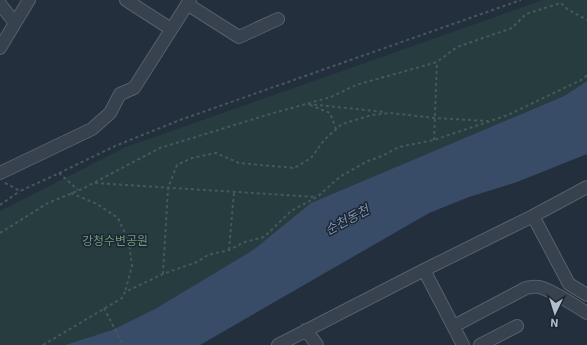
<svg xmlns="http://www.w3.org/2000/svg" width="587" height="345" font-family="Roboto,'Noto Sans KR',sans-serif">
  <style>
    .green { fill: #263c3f }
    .water { fill: #394c67 }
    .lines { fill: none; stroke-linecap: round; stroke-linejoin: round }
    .minor-casing { stroke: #565f6c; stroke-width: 14 }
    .path { stroke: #44595c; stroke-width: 2; stroke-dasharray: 3 3; stroke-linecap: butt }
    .minor { stroke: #38414e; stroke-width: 12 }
    .labels { text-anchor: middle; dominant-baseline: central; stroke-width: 3; stroke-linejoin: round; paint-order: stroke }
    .park-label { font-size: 12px; fill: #6b9a76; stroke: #1d2633 }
    .water-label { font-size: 13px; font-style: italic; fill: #7c92b1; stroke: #1d2633 }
  </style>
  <rect width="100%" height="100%" fill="#242f3e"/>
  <path class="green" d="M 543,0 L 587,0 L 587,81 L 564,96 L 311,203 L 253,250 L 152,311 L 112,330 L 65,345 L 0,345 L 0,212 L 2,210 L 126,147 Z"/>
  <path class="water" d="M 587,81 L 587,154 L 517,182 L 469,197 L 429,213 L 200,345 L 65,345 L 112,330 L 155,309 L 253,250 L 311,203 L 564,96 Z"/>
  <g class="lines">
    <g class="minor-casing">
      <path id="minor" d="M 126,0 L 171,29
        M 0,4 L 15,23
        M 187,4 L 239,37 L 278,19
        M 0,48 L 29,0
        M 0,173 L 92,129 L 110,113 L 120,94 L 134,88 L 190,0
        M 533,216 L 587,187
        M 424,270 L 463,345
        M 454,326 L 526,288 C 531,287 535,286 539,287 C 551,289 575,306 587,313
        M 306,330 L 317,345
        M 278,345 L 424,270 L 533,216 L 569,284 L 587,295
        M 480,345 L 517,326"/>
    </g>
    <path class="path" d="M 308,104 L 385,112
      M 310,105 L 330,113 L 336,129
      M 434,140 L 437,62
      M 59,173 L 78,190
      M 5,183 L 20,191 L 51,177 L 115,146 L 180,120 L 521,0
      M 95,183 L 316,197
      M 71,193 L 97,204 L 118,218 L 129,242 L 132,266 L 125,292
      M 0,205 L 20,191
      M 0,233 L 48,203 L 82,189 L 160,148 L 270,114 L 331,97 L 356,85 L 437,62 L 457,47 L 512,28 L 526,14 L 561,3 L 567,9 L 587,20
      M 229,250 L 234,192
      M 163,274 L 168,188 L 177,165 L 192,158 L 216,153 L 239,163 L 294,168 L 311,158 L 325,139 L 342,124 L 372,115 L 390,113 L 435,118 L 488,121
      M 104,308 L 123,345
      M 43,345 L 122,298 L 125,292 L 163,274 L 197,262 L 208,255 L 229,250 L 245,242 L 264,237 L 291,211 L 317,197 L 341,176 L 368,161 L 382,156 L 399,147 L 434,140 L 508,115 L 583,79 L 587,75"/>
    <use href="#minor" class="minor"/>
  </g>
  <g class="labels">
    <g class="park-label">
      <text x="115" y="241">강청수변공원</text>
    </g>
    <g class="water-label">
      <text transform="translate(347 220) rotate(-28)">순천동천</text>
    </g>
  </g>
  <g transform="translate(555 313) rotate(184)" stroke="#1d2633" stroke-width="3" paint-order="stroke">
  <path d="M0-3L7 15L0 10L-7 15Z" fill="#b4bcc9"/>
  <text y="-6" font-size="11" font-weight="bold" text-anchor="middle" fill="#b4bcc9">N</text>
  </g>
</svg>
